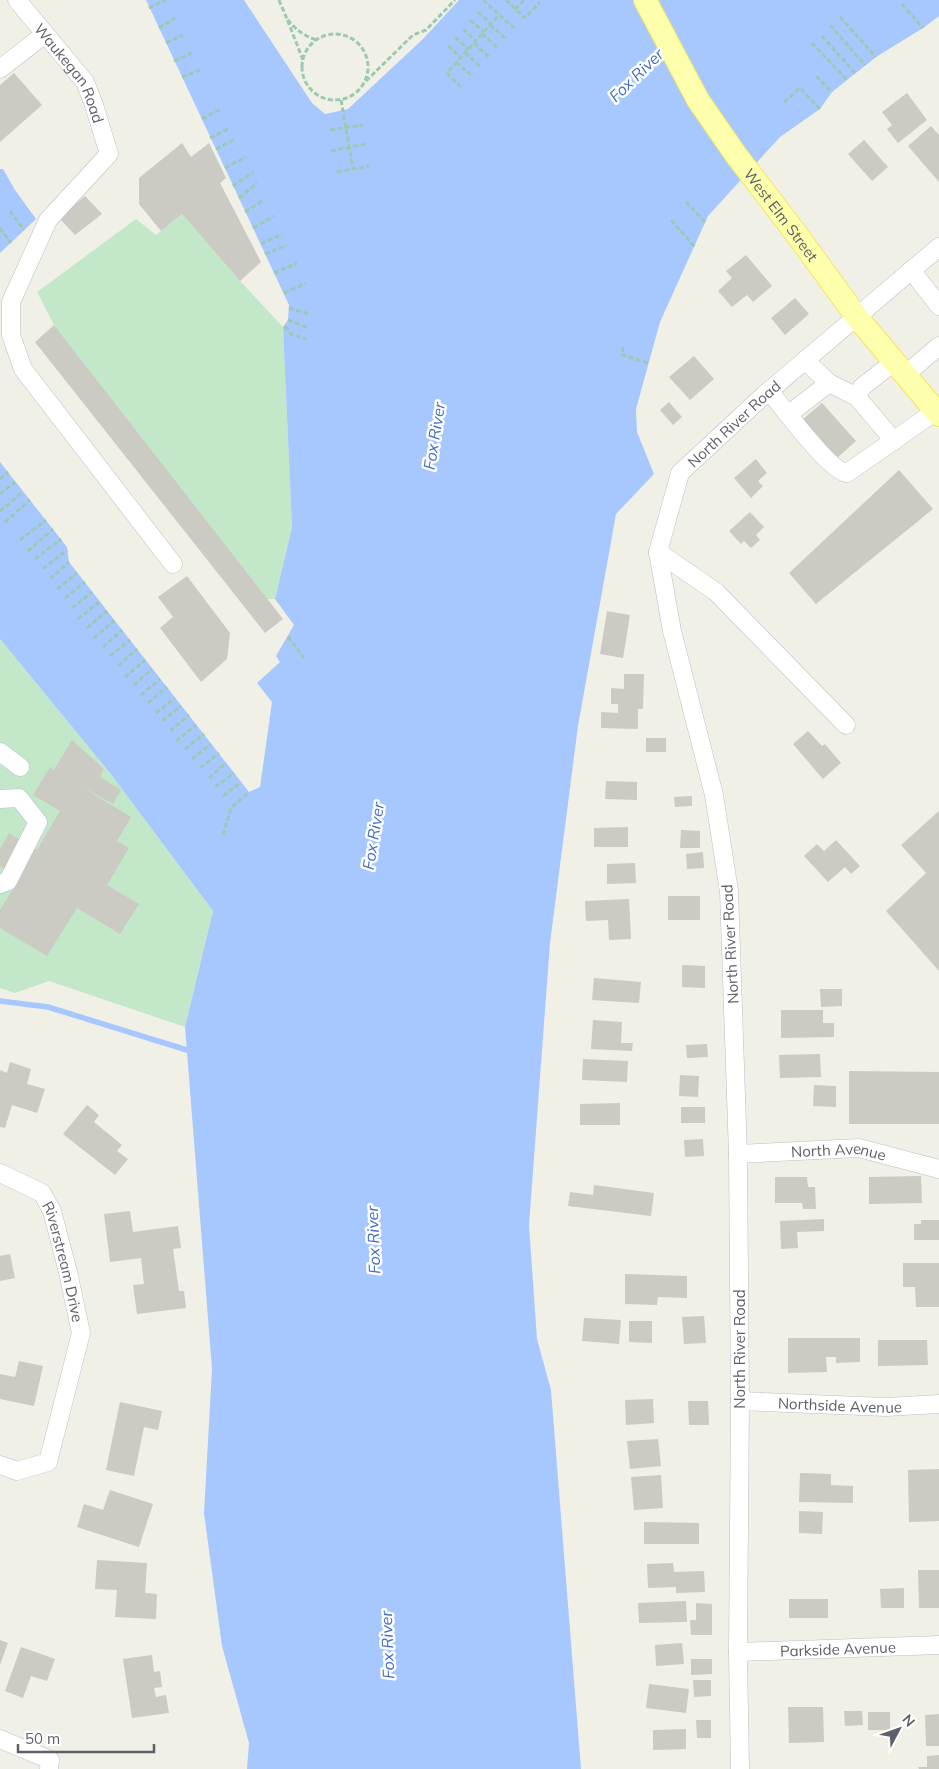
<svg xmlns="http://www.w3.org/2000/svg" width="939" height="1769" font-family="Mulish,sans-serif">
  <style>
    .green { fill: #c2e8c9 }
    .water { fill: #a7c8ff }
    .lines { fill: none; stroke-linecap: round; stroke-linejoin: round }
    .stream { stroke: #a7c8ff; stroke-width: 5.5 }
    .building { fill: #cbcac3 }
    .minor-casing { stroke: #bdbec5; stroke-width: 19 }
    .major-casing { stroke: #f5e65a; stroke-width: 24 }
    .path { stroke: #9bc9b1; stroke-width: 3; stroke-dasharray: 5 2.5; stroke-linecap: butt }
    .minor { stroke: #fff; stroke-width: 18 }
    .major { stroke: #fdffac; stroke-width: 22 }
    .labels { text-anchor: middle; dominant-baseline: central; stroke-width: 5; stroke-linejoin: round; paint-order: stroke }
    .street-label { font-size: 15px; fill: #5d6067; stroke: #fff }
    .water-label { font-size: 16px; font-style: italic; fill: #456cc7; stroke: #fff }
  </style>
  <rect width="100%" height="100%" fill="#f0f0e6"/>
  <path class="green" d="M 182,214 L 240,281 L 283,327 L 292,527 L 275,599 L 267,599 L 54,325 L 37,292 L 136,219 L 156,235 Z
    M 0,639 L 110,773 L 213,911 L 185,1027 L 49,981 L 15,993 L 0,988 Z"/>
  <path class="water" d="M 146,0 L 244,0 L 312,103 L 325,114 L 348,109 L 423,39 L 459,0 L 939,0 L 939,16 L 923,28 L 876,57 L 832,92 L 820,109 L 780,137 L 708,216 L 660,322 L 636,409 L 637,432 L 654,474 L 616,514 L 578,726 L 550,943 L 529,1225 L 537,1339 L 551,1390 L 581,1769 L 247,1769 L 249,1743 L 222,1646 L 204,1513 L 212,1369 L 185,1027 L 213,911 L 110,773 L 0,639 L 0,462 L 67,547 L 69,562 L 249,792 L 260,787 L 272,702 L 257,683 L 280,662 L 276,656 L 294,625 L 275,599 L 292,527 L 283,327 L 288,320 L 289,305 Z
    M 0,169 L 3,169 L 15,190 L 36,219 L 0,253 Z"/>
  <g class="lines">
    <path class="stream" d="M 0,1001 L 48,1007 L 187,1050"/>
  </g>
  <path class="building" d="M 14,73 L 42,105 L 0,142 L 0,85 Z
    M 907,93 L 927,120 L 898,143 L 887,129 L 892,125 L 882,112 Z
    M 931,126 L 939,135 L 939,182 L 908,146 Z
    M 864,140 L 888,167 L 872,181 L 848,154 Z
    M 182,143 L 191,157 L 209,143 L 226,178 L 220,183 L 261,262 L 240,281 L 182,214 L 161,231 L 139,204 L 139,178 Z
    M 85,196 L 102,214 L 75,235 L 59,218 Z
    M 746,255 L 772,286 L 753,302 L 747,295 L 732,307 L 718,291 L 732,278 L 726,271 Z
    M 795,298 L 809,314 L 785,335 L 771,318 Z
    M 54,325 L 283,619 L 265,633 L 35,342 Z
    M 694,356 L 714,379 L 690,400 L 669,377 Z
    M 669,402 L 682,417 L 673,425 L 660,410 Z
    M 822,403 L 856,441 L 837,458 L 802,420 Z
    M 756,459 L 767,473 L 758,481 L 763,486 L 751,498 L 734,478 Z
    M 899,470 L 933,509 L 816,604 L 789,573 Z
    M 750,512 L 764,527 L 756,535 L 760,540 L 751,548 L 744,541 L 741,544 L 729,531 Z
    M 187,576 L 230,633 L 227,659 L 201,682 L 160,628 L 173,617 L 158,597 Z
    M 607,611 L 630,615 L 623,658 L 600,654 Z
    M 624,674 L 644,674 L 643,709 L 638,709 L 638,729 L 601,728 L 601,712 L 618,713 L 618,704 L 611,704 L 611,688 L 624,689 Z
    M 808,731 L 822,746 L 825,744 L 841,763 L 823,779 L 793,744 Z
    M 646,738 L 666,738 L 666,752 L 646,752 Z
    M 72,740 L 104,769 L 100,777 L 121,790 L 113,804 L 77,784 L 131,817 L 117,841 L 129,848 L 107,885 L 139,904 L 120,934 L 77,908 L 47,956 L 0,928 L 0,910 L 20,878 L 0,866 L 0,849 L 9,833 L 37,850 L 60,811 L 33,795 L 50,767 L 54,770 Z
    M 606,781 L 637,782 L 637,800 L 605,799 Z
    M 692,796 L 692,806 L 675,807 L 674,797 Z
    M 939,811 L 939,971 L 886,911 L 926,873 L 901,845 Z
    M 628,827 L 628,847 L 594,847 L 594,828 Z
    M 681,830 L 700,831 L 700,848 L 680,848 Z
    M 836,840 L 860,866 L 851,874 L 845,867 L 828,882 L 804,856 L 817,844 L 824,851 Z
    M 703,852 L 704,868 L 687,869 L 686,854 Z
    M 635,863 L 636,883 L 607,884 L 607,864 Z
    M 668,896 L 700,896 L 700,920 L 668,920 Z
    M 629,899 L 631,939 L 609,940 L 608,920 L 586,921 L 585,901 Z
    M 682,965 L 705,966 L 705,988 L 682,987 Z
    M 594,978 L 641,982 L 639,1003 L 592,1000 Z
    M 820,989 L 842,989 L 842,1006 L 821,1007 Z
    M 781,1010 L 823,1010 L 823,1023 L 834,1023 L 834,1037 L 781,1038 Z
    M 593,1020 L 622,1022 L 621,1043 L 633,1043 L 632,1051 L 591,1049 Z
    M 707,1044 L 708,1057 L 687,1058 L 686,1045 Z
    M 820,1054 L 821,1077 L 780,1078 L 779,1055 Z
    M 583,1059 L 628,1061 L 627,1082 L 582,1080 Z
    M 10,1062 L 31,1069 L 27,1084 L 45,1089 L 37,1113 L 12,1105 L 5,1128 L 0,1127 L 0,1070 L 7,1073 Z
    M 849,1071 L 939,1072 L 939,1124 L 849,1124 Z
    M 680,1075 L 699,1076 L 698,1097 L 679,1096 Z
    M 814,1085 L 836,1086 L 836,1107 L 813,1106 Z
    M 620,1103 L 620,1125 L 580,1125 L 580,1104 Z
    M 87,1105 L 99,1115 L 94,1122 L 122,1145 L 117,1151 L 128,1159 L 115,1175 L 63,1134 Z
    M 681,1107 L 705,1107 L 705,1123 L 681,1123 Z
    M 703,1139 L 704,1156 L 685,1157 L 684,1140 Z
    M 921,1176 L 922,1203 L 869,1204 L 869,1177 Z
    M 775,1177 L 807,1177 L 808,1187 L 815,1187 L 816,1209 L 803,1209 L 802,1203 L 775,1203 Z
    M 594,1185 L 654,1193 L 651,1216 L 568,1206 L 570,1192 L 593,1195 Z
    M 130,1211 L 133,1232 L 178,1226 L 181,1248 L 173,1249 L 179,1291 L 184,1291 L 186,1308 L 137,1314 L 133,1285 L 144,1284 L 141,1258 L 110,1262 L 104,1214 Z
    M 824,1219 L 824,1231 L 797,1232 L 798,1248 L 781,1249 L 780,1221 Z
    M 921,1220 L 939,1220 L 939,1240 L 914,1240 L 914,1224 L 921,1224 Z
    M 10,1254 L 15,1278 L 0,1281 L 0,1256 Z
    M 903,1263 L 939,1263 L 939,1307 L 916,1307 L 915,1287 L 903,1287 Z
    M 625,1274 L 687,1276 L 687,1298 L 658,1297 L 657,1305 L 625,1304 Z
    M 704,1316 L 706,1343 L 684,1344 L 682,1317 Z
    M 584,1318 L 621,1320 L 619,1344 L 582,1341 Z
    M 629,1321 L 652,1321 L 652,1343 L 629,1342 Z
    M 788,1338 L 860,1338 L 860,1362 L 836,1363 L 836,1357 L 826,1357 L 827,1372 L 788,1373 Z
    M 878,1340 L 927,1340 L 928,1365 L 878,1366 Z
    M 19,1361 L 43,1366 L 34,1406 L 0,1399 L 0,1374 L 15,1377 Z
    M 653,1399 L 654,1423 L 626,1425 L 625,1400 Z
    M 688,1401 L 708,1401 L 709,1425 L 689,1425 Z
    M 120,1402 L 162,1411 L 158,1430 L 144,1427 L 134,1476 L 106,1470 Z
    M 658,1439 L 661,1466 L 630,1469 L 627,1441 Z
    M 939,1469 L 939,1521 L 909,1522 L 908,1470 Z
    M 800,1473 L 831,1474 L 831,1485 L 853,1486 L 853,1503 L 799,1502 Z
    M 661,1475 L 663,1508 L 634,1510 L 631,1477 Z
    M 110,1490 L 153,1504 L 139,1547 L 77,1527 L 84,1504 L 103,1510 Z
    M 799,1511 L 823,1512 L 822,1534 L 799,1533 Z
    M 644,1522 L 699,1523 L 699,1544 L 644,1544 Z
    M 97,1560 L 147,1563 L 145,1593 L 157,1594 L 156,1619 L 115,1617 L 117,1590 L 95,1589 Z
    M 673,1563 L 674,1572 L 704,1571 L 705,1592 L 676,1593 L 676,1587 L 648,1588 L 647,1564 Z
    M 918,1570 L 939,1570 L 939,1608 L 919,1608 Z
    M 904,1588 L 904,1608 L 881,1608 L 880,1589 Z
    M 789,1599 L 828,1599 L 828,1618 L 789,1618 Z
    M 686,1601 L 687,1622 L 639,1623 L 638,1603 Z
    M 696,1603 L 712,1604 L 712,1635 L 691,1635 L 690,1620 L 696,1620 Z
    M 0,1640 L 8,1643 L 0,1665 Z
    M 682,1643 L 684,1664 L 656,1666 L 655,1645 Z
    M 21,1647 L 55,1659 L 47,1681 L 31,1676 L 23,1698 L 5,1691 Z
    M 152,1655 L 154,1672 L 160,1671 L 162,1687 L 154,1688 L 156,1697 L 166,1695 L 169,1713 L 132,1718 L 123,1659 Z
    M 691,1659 L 712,1659 L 712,1674 L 691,1675 Z
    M 693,1680 L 711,1680 L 711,1696 L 694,1697 Z
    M 649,1684 L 689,1689 L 686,1713 L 646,1708 Z
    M 788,1707 L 823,1707 L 824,1742 L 789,1743 Z
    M 844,1711 L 862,1711 L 863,1725 L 845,1726 Z
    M 868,1712 L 890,1712 L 890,1730 L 868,1730 Z
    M 939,1714 L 939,1746 L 926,1746 L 925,1715 Z
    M 696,1720 L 711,1720 L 711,1738 L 697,1738 Z
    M 686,1729 L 686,1749 L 653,1750 L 653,1730 Z
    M 939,1755 L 939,1769 L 919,1769 L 918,1767 L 927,1767 L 927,1756 Z"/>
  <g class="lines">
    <g class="minor-casing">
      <g id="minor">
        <path id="s1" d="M 17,0 L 85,82 L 94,105 L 109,154 L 48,220 L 11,302 L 11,335 L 23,369 L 173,564"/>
        <path d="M 0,69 L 45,34"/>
        <path d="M 911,270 L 939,306"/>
        <path d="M 805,360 L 829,383 L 857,397 L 894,441"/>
        <path d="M 905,375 L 939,346"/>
        <path d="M 769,391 C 783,407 830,472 847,473 L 936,411"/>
        <path d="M 857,397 L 862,387 L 894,362"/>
        <path d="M 789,414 L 829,383"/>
        <path d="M 658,552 L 716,592 L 846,725"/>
        <path d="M 0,752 L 20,767"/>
        <path d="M 0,799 L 19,798 L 38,822 L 8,881 L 0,884"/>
        <path id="s2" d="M 738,1154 L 859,1148 L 939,1169"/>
        <path id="s3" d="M 0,1173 L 42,1193 L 52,1211 L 68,1272 L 81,1333 L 48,1462 L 17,1471 L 0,1465"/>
        <path id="s4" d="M 740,1401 L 886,1407 L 939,1404"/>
        <path id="s5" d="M 738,1652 L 939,1645"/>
        <path d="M 0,1739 L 50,1760 L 49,1769"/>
        <path id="s6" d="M 740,1769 L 738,1652 L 740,1401 L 738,1154 L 729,891 L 714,795 L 672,631 L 658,552 L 680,473 L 763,396 L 939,247"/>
      </g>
    </g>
    <g class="major-casing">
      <g id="major">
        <path id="s7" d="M 645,0 L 698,100 L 736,155 L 798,236 L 856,316 L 939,415"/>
      </g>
    </g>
    <path class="path" d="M 279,0 L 287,19
      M 483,0 L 514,28
      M 506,0 L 525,18 L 540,2
      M 902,4 L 923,28
      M 149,8 L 166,0
      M 515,9 L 524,0
      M 478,12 L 491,24
      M 840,17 L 876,57
      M 470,20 L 484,32
      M 490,25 L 506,39
      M 830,25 L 865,65
      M 159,28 L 175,18
      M 463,29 L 476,41
      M302 67a33 33 0 1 1 66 0a33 33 0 1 1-66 0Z
      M 482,34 L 498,48
      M 822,36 L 855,73
      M 455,37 L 468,49
      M 166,43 L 183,35
      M 474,43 L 489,57
      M 812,43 L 847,80
      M 448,46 L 460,57
      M 465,53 L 481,67
      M 303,60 L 287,19 C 296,30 303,35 316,40
      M 174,61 L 192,53
      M 456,62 L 472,76
      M 816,76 L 832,92
      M 182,77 L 200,70
      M 366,81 L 413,35 L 426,30 L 455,0
      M 461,87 L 447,73 L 499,15
      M 341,100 L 353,169
      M 784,102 L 800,88 L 820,109
      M 202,119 L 221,109
      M 330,130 L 363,125
      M 210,138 L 230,128
      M 216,149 L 235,139
      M 331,151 L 366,144
      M 225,168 L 246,157
      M 337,172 L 369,166
      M 233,186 L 253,172
      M 239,198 L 257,183
      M 686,202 L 705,222
      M 10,211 L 24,230
      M 245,212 L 262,201
      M 671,220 L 695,247
      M 0,228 L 11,243
      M 253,228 L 274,216
      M 261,244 L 282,234
      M 265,254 L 287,245
      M 274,273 L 297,263
      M 284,293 L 306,283
      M 289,308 L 309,314
      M 288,320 L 309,328
      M 285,326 L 291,334 L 306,339
      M 623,347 L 622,355 L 648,363
      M 0,479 L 8,472
      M 0,494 L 15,482
      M 0,511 L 23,492
      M 5,522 L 30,500
      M 20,540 L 46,520
      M 28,551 L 53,529
      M 35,559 L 61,539
      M 43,569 L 67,550
      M 50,579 L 69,562
      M 57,589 L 77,573
      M 65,598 L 85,582
      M 72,608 L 92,592
      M 78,619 L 99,602
      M 87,628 L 107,611
      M 288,637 L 304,658
      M 94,638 L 114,621
      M 103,647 L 122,630
      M 110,656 L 130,640
      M 118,666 L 137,649
      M 125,677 L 145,660
      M 134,685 L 152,669
      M 141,695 L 160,679
      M 148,703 L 167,687
      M 156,713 L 175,698
      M 162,721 L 181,706
      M 170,731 L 189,715
      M 176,741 L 196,725
      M 185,749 L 204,734
      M 192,759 L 211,744
      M 200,768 L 219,753
      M 209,778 L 226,763
      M 215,787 L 234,773
      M 223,796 L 241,782
      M 223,835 L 231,808 L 249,792"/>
    <use href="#minor" class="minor"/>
    <use href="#major" class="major"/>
  </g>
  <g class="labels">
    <g class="street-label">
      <text stroke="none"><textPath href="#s1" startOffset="91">Waukegan Road</textPath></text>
      <text stroke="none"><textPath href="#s7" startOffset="255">West Elm Street</textPath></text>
      <text stroke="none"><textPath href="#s6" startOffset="1380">North River Road</textPath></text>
      <text transform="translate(730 944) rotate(-93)">North River Road</text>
      <text stroke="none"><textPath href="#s2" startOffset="101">North Avenue</textPath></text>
      <text stroke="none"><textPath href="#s3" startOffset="119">Riverstream Drive</textPath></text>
      <text transform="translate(739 1349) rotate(-90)">North River Road</text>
      <text stroke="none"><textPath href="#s4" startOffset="100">Northside Avenue</textPath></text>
      <text stroke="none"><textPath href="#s5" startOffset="100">Parkside Avenue</textPath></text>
    </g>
    <g class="water-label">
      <text transform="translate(636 75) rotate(-44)">Fox River</text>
      <text transform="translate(434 436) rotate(-81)">Fox River</text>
      <text transform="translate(373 836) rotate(-81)">Fox River</text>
      <text transform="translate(373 1240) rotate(-92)">Fox River</text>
      <text transform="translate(387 1645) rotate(-92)">Fox River</text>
    </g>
  </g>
  <g transform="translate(899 1729) rotate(49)" stroke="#ffffff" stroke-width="4" paint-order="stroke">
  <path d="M0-4L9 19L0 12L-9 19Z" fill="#5d6067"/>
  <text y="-8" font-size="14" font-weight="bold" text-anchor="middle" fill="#5d6067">N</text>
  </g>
  <path d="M18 1744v8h136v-8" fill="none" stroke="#5d6067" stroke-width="2.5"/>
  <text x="25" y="1744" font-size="15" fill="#5d6067" stroke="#ffffff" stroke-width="4" paint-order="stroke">50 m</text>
</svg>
